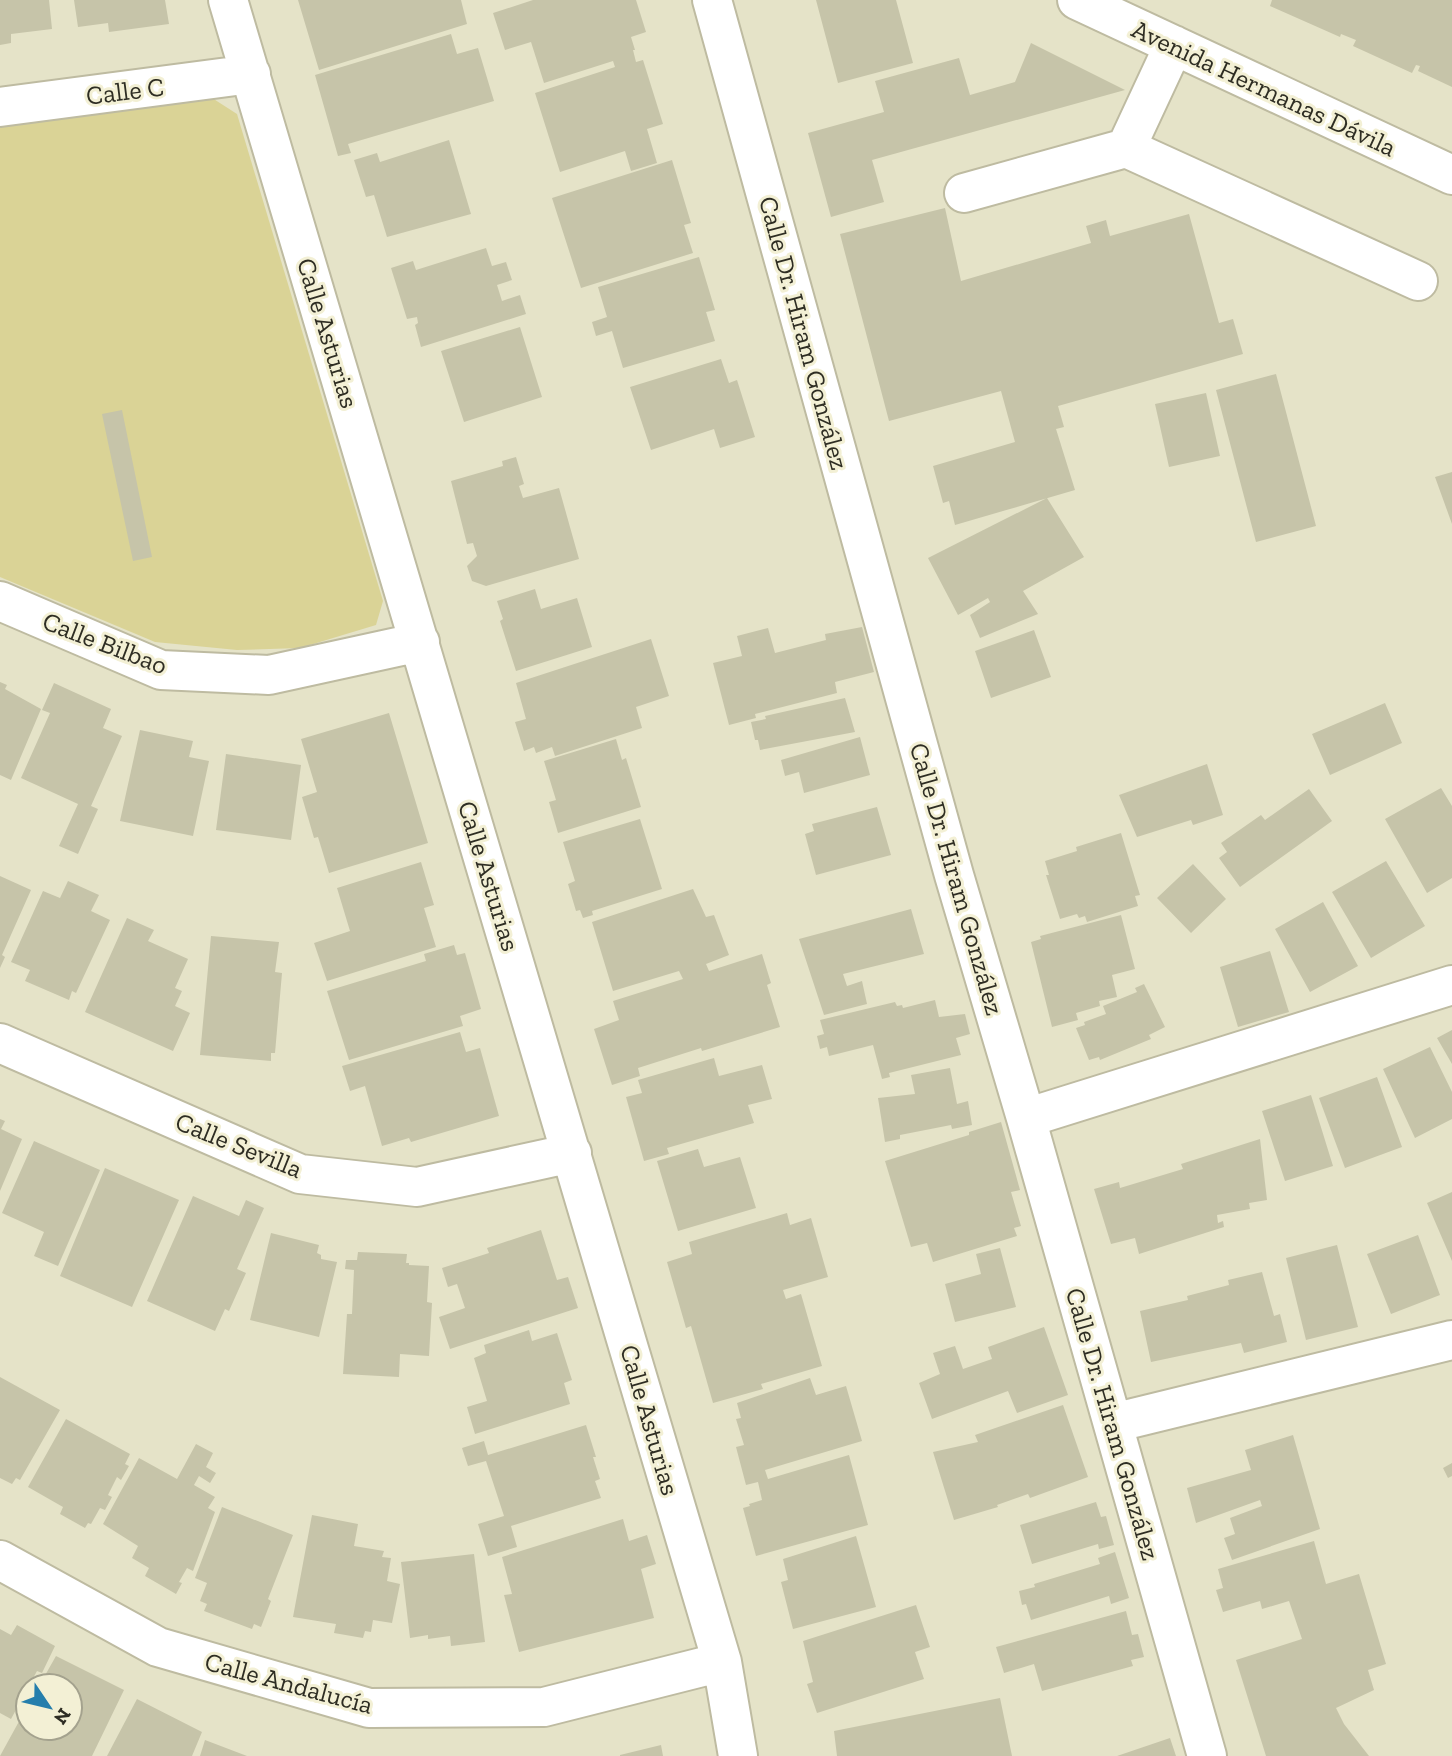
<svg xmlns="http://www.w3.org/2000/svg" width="1452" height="1756" font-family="'Zilla Slab',serif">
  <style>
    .green { fill: #dad396 }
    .building { fill: #c6c4a9 }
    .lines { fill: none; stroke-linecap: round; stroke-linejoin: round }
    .minor-casing { stroke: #bebba1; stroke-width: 42 }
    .minor { stroke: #fff; stroke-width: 38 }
    .labels { text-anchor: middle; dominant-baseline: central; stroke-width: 6; stroke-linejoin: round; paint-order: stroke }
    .street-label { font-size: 26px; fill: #2e2d23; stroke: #f3f0d5 }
  </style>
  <rect width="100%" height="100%" fill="#e5e3c8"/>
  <path class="green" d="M 209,96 L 237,114 L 383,601 L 376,625 L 300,648 L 237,650 L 155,642 L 0,577 L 0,123 Z"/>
  <path class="building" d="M 0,0 L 49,0 L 52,29 L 11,34 L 11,43 L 0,45 Z
    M 74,0 L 165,0 L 169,24 L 109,32 L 108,23 L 78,27 Z
    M 298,0 L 461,0 L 467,24 L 319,70 Z
    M 533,0 L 636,0 L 646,32 L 631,37 L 635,50 L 633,50 L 636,62 L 643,60 L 663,124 L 647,129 L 657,163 L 631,171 L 625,151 L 560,172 L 535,93 L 615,67 L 613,61 L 544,83 L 531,42 L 505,50 L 493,13 Z
    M 816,0 L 896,0 L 913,63 L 838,83 Z
    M 1272,0 L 1452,0 L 1452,87 L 1418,71 L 1420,66 L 1416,65 L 1412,73 L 1353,46 L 1356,40 L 1341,34 L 1340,37 L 1270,6 Z
    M 451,34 L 457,54 L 478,48 L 494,101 L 348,144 L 351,153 L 338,156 L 315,75 Z
    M 1031,43 L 1125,90 L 872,160 L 884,202 L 831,217 L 808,133 L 884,112 L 875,81 L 959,58 L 970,95 L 1015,82 Z
    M 449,140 L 471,214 L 387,237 L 374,195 L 366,197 L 354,160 L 377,153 L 380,162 Z
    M 672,160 L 691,223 L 684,225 L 693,253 L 581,288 L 552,198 Z
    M 945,208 L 961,281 L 1091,243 L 1086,226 L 1106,220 L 1110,236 L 1189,214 L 1219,323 L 1233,319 L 1243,354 L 1058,406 L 1064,427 L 1056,429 L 1075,490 L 955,525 L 949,501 L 943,503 L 933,466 L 1015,442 L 1001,391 L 889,421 L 840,234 Z
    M 486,248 L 492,266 L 506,262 L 512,280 L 497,285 L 502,301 L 520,295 L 526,314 L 421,347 L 415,325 L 418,323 L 417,317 L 407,319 L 391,268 L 413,261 L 416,270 Z
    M 699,257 L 715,310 L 706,312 L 715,341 L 623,368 L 612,331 L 596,336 L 592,322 L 607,317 L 598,287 Z
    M 520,327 L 542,397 L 464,422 L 441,351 Z
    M 721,359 L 729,383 L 737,380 L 755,437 L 720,448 L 714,429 L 651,450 L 630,387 Z
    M 1276,374 L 1316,526 L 1256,542 L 1216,390 Z
    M 1206,393 L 1220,456 L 1169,467 L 1155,404 Z
    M 122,410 L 152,557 L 133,561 L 102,414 Z
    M 516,457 L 524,484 L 519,486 L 523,498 L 559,488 L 579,559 L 486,586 L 472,581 L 467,566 L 477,556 L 473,543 L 467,544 L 451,481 L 503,466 L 502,461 Z
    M 1452,472 L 1452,524 L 1435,477 Z
    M 1047,498 L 1084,557 L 1023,591 L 1038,614 L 980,638 L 970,615 L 990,602 L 988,598 L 958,615 L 928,558 Z
    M 535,589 L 541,609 L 577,598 L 592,647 L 516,671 L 500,621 L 503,619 L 497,601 Z
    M 862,627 L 874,672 L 835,682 L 837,693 L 755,714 L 756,718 L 729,725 L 713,663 L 742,656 L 737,636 L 768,628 L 775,653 L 826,640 L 825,634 Z
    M 1034,630 L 1051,677 L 991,698 L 975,651 Z
    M 651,639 L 669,696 L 636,707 L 642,728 L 555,756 L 552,747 L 536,753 L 534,747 L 524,751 L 515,722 L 526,719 L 516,683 Z
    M 0,682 L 7,685 L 5,689 L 41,709 L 11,780 L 0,775 Z
    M 54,683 L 111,709 L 103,728 L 122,736 L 91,806 L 98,809 L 78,854 L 59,846 L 78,804 L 21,778 L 50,713 L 42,710 Z
    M 845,698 L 855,732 L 760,750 L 758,740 L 755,740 L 751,722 L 766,719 L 765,716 Z
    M 1385,703 L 1402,743 L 1330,775 L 1312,734 Z
    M 389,713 L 428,843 L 329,873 L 318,837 L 314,838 L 302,797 L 317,792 L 301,739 Z
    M 140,730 L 193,741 L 189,757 L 209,761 L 193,836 L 120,821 Z
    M 860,737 L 870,775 L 804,793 L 799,772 L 785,776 L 781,760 Z
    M 616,739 L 622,760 L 626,758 L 641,807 L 558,833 L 549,802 L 556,800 L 544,761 Z
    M 226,754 L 301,765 L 291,840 L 216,830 Z
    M 1207,764 L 1223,815 L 1193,825 L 1191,820 L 1137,837 L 1119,795 Z
    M 1441,788 L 1452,806 L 1452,878 L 1427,893 L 1385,819 Z
    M 1309,789 L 1332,821 L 1240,887 L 1219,858 L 1227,852 L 1221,843 L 1261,815 L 1265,820 Z
    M 877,807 L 891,855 L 816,875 L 805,834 L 814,831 L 812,824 Z
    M 640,819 L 662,889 L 592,911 L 593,915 L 583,918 L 580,910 L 576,911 L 568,884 L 575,881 L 563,842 Z
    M 1121,833 L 1140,895 L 1135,896 L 1138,906 L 1087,922 L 1085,916 L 1079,918 L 1077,914 L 1060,919 L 1046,875 L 1049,875 L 1045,861 L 1077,851 L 1076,847 Z
    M 1386,861 L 1425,926 L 1371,958 L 1332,892 Z
    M 421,862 L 434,905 L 424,908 L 436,947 L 327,981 L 314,943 L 350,931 L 337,888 Z
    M 1193,864 L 1226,899 L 1191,933 L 1157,898 Z
    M 0,876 L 31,890 L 2,955 L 5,957 L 0,968 Z
    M 68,881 L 99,895 L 91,911 L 110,920 L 76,993 L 72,991 L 69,1000 L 25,981 L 30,970 L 11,962 L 43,891 L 60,898 Z
    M 693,889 L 706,917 L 714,915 L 729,955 L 706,964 L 709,971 L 762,954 L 771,983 L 767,985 L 780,1027 L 702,1051 L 701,1048 L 638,1068 L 640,1076 L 612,1085 L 594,1029 L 619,1020 L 613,1001 L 683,979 L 679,971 L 613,991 L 592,922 Z
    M 1323,902 L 1358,966 L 1310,992 L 1275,929 Z
    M 911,909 L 924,954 L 843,974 L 847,986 L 862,981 L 867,1004 L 824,1015 L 799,939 Z
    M 1121,915 L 1135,969 L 1112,975 L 1117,997 L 1099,1001 L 1100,1006 L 1076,1013 L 1078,1020 L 1052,1027 L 1031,942 L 1041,939 L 1040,936 Z
    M 127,918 L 154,930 L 148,941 L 188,959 L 175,988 L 182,991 L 175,1006 L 190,1013 L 173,1051 L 85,1012 Z
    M 211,936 L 279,942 L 275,972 L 282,973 L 275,1053 L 271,1053 L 271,1061 L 200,1055 Z
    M 454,945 L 457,955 L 465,953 L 481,1009 L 460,1016 L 463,1026 L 349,1060 L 327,991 L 426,961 L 424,954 Z
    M 1270,951 L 1289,1012 L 1238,1027 L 1220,967 Z
    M 1144,984 L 1165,1027 L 1149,1035 L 1151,1039 L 1100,1060 L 1099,1057 L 1089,1060 L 1076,1028 L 1085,1025 L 1084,1022 L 1106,1014 L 1103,1006 L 1137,992 L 1135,988 Z
    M 935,1000 L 939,1017 L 965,1014 L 970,1034 L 956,1038 L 961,1055 L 889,1073 L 890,1077 L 882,1079 L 873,1045 L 829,1056 L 827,1047 L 820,1049 L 817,1036 L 824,1034 L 820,1020 L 895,1002 L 897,1006 L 902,1005 L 903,1008 Z
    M 1452,1030 L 1452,1064 L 1437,1038 Z
    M 460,1032 L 466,1052 L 480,1048 L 499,1116 L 411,1142 L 409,1138 L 382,1146 L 365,1086 L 350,1091 L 342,1066 Z
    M 1430,1047 L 1452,1092 L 1452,1119 L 1415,1138 L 1383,1069 Z
    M 714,1058 L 719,1076 L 762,1065 L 772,1099 L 748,1105 L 754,1123 L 667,1148 L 669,1154 L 644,1161 L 626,1097 L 642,1093 L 638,1080 Z
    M 950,1068 L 957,1104 L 968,1101 L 972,1125 L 952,1129 L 951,1125 L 900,1135 L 900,1139 L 885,1142 L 878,1098 L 915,1094 L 911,1075 Z
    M 1377,1077 L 1402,1147 L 1345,1168 L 1319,1098 Z
    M 1311,1095 L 1333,1166 L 1285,1181 L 1262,1111 Z
    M 0,1119 L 5,1121 L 1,1129 L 22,1139 L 0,1191 Z
    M 1001,1122 L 1020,1190 L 1011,1192 L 1021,1226 L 1014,1228 L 1017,1236 L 933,1262 L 927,1243 L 911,1247 L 885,1161 L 969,1135 L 969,1132 Z
    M 1260,1139 L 1267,1200 L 1249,1203 L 1250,1209 L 1217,1215 L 1218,1223 L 1223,1221 L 1224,1227 L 1139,1254 L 1135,1238 L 1111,1244 L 1094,1189 L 1119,1182 L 1120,1188 L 1183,1169 L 1181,1164 Z
    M 34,1141 L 100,1170 L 58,1266 L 34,1256 L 44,1232 L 2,1213 Z
    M 698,1149 L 704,1167 L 740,1157 L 756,1208 L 678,1231 L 657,1161 Z
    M 105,1168 L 179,1200 L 132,1307 L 60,1276 Z
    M 1452,1192 L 1452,1261 L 1427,1203 Z
    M 193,1196 L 239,1216 L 246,1200 L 264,1208 L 237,1269 L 246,1273 L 229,1311 L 225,1309 L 215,1331 L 147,1301 Z
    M 787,1213 L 790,1225 L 811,1218 L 828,1277 L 783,1290 L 786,1299 L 801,1294 L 822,1366 L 761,1384 L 763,1389 L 713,1403 L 691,1326 L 686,1328 L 667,1262 L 692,1254 L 689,1242 Z
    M 541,1230 L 557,1280 L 568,1277 L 578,1308 L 450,1349 L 439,1317 L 465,1308 L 457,1284 L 448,1287 L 442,1268 L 489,1253 L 487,1248 Z
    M 271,1233 L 319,1245 L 317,1253 L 321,1255 L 321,1259 L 337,1262 L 319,1337 L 250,1320 Z
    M 1418,1235 L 1440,1295 L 1391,1314 L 1367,1254 Z
    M 1337,1245 L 1358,1327 L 1306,1340 L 1286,1258 Z
    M 1000,1248 L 1016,1307 L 955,1322 L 945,1284 L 981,1274 L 976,1254 Z
    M 358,1252 L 407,1254 L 406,1263 L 409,1263 L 409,1265 L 429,1266 L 427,1302 L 432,1303 L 429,1356 L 400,1354 L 399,1377 L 343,1374 L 347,1314 L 352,1314 L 354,1270 L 345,1269 L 346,1260 L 357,1260 Z
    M 1262,1272 L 1274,1316 L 1280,1314 L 1287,1342 L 1244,1353 L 1241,1343 L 1151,1362 L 1140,1311 L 1188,1300 L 1187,1296 L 1229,1285 L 1228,1280 Z
    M 1044,1327 L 1068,1395 L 1017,1413 L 1008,1391 L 932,1419 L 919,1383 L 940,1374 L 933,1353 L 955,1346 L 963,1369 L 992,1359 L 988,1347 Z
    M 529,1330 L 532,1341 L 557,1333 L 572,1380 L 564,1383 L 570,1404 L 475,1434 L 467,1407 L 487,1401 L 474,1358 L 486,1353 L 484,1345 Z
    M 0,1377 L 60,1410 L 20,1480 L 16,1478 L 12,1484 L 0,1478 Z
    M 810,1378 L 816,1395 L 846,1386 L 862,1441 L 765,1470 L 768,1479 L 849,1455 L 868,1525 L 756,1556 L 743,1508 L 750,1506 L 749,1504 L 762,1500 L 758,1482 L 746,1485 L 736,1447 L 744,1445 L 736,1419 L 741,1418 L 737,1403 Z
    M 1063,1405 L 1088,1477 L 1030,1498 L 1028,1494 L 997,1505 L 998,1507 L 954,1520 L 933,1452 L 978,1442 L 975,1435 Z
    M 66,1419 L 130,1454 L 125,1464 L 129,1466 L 121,1480 L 117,1477 L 108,1495 L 112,1497 L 105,1510 L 100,1508 L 91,1524 L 88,1523 L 85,1528 L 60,1514 L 63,1507 L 28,1487 Z
    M 586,1425 L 596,1457 L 593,1457 L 600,1479 L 595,1481 L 601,1498 L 511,1526 L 517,1547 L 488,1556 L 478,1524 L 504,1516 L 486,1461 L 468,1466 L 462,1448 L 484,1441 L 488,1455 Z
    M 1293,1435 L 1320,1529 L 1232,1560 L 1224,1538 L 1235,1534 L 1230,1518 L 1262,1506 L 1260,1500 L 1196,1523 L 1187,1488 L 1251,1470 L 1245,1450 Z
    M 196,1444 L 213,1453 L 206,1467 L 216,1473 L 210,1483 L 199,1476 L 194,1485 L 215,1497 L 208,1508 L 215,1512 L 193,1571 L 187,1568 L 179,1582 L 182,1583 L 176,1594 L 145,1576 L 149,1568 L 132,1558 L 138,1546 L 103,1524 L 139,1458 L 177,1479 Z
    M 1452,1463 L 1452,1476 L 1448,1478 L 1443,1468 Z
    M 1096,1502 L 1101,1517 L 1106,1516 L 1114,1545 L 1099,1549 L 1098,1544 L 1032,1564 L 1020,1525 Z
    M 222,1507 L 293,1535 L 268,1599 L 271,1601 L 261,1627 L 254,1624 L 252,1629 L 204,1611 L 207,1604 L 200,1601 L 207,1583 L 195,1578 Z
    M 312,1515 L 358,1524 L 354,1546 L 384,1551 L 382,1557 L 391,1558 L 387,1581 L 400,1584 L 392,1623 L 373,1620 L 371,1632 L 365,1631 L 363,1638 L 334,1633 L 336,1624 L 293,1617 Z
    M 623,1519 L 629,1541 L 647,1535 L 656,1564 L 641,1569 L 654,1618 L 519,1652 L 504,1595 L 512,1594 L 502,1557 Z
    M 856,1536 L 876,1607 L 793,1629 L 781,1582 L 788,1580 L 783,1559 Z
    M 1314,1541 L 1326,1584 L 1359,1574 L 1386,1664 L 1368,1670 L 1374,1690 L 1336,1708 L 1344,1724 L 1369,1756 L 1266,1756 L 1236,1660 L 1302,1639 L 1289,1601 L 1262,1609 L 1260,1601 L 1223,1612 L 1216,1590 L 1223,1588 L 1218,1569 Z
    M 1115,1552 L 1129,1598 L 1111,1604 L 1109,1596 L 1031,1620 L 1026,1604 L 1022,1605 L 1019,1591 L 1035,1587 L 1034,1584 L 1100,1564 L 1098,1558 Z
    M 474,1554 L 485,1642 L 451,1646 L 450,1636 L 428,1639 L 428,1635 L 410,1638 L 401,1562 Z
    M 916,1605 L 930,1647 L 915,1652 L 924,1679 L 817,1713 L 807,1684 L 813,1682 L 803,1641 Z
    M 1126,1611 L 1132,1635 L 1138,1634 L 1144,1657 L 1131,1660 L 1133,1666 L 1042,1691 L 1034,1664 L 1004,1673 L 996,1647 Z
    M 17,1625 L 55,1646 L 42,1673 L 37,1671 L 11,1719 L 0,1713 L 0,1629 L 11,1635 Z
    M 56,1656 L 124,1690 L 92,1756 L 0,1756 L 28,1705 L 28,1728 L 70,1728 L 70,1686 L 39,1686 Z
    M 1000,1698 L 1012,1756 L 837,1756 L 834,1731 Z
    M 137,1699 L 202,1732 L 192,1756 L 107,1756 Z
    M 1170,1738 L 1176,1756 L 1117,1756 Z
    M 205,1740 L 247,1756 L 200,1756 Z
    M 661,1745 L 663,1756 L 620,1756 L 620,1755 Z"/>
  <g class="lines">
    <g class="minor-casing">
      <path id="minor" d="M 228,0 L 722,1662 L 738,1756
        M 712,0 L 954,875 L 1026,1118 L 1207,1756
        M 1077,0 L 1452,175
        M 0,107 L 251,74
        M 1126,148 L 1418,281
        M 964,193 L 1126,148 L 1174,45
        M 0,601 L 161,670 L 269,675 L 420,642
        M 0,1043 L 300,1174 L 417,1187 L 572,1153
        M 1026,1118 L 1452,985
        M 1113,1423 L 1452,1340
        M 0,1560 L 158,1647 L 369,1708 L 544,1707 L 722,1662"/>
    </g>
    <use href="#minor" class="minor"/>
  </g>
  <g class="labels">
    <g class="street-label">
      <text transform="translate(1264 88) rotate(25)">Avenida Hermanas Dávila</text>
      <text transform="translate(125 91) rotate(-7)">Calle C</text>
      <text transform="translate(328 333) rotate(73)">Calle Asturias</text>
      <text transform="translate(804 333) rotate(75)">Calle Dr. Hiram González</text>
      <text transform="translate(105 643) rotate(21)">Calle Bilbao</text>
      <text transform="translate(489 876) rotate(73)">Calle Asturias</text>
      <text transform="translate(957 879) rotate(74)">Calle Dr. Hiram González</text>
      <text transform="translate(239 1145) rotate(22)">Calle Sevilla</text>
      <text transform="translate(650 1420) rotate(74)">Calle Asturias</text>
      <text transform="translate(1113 1424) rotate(74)">Calle Dr. Hiram González</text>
      <text transform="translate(289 1683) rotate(15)">Calle Andalucía</text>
    </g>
  </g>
  <g transform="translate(49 1707) rotate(125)"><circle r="33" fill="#f3f0d5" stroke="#a4a28e" stroke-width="2"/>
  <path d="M0-5L12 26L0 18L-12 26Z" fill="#257eac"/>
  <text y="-10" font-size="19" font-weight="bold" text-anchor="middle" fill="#2e2d23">N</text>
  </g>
</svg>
